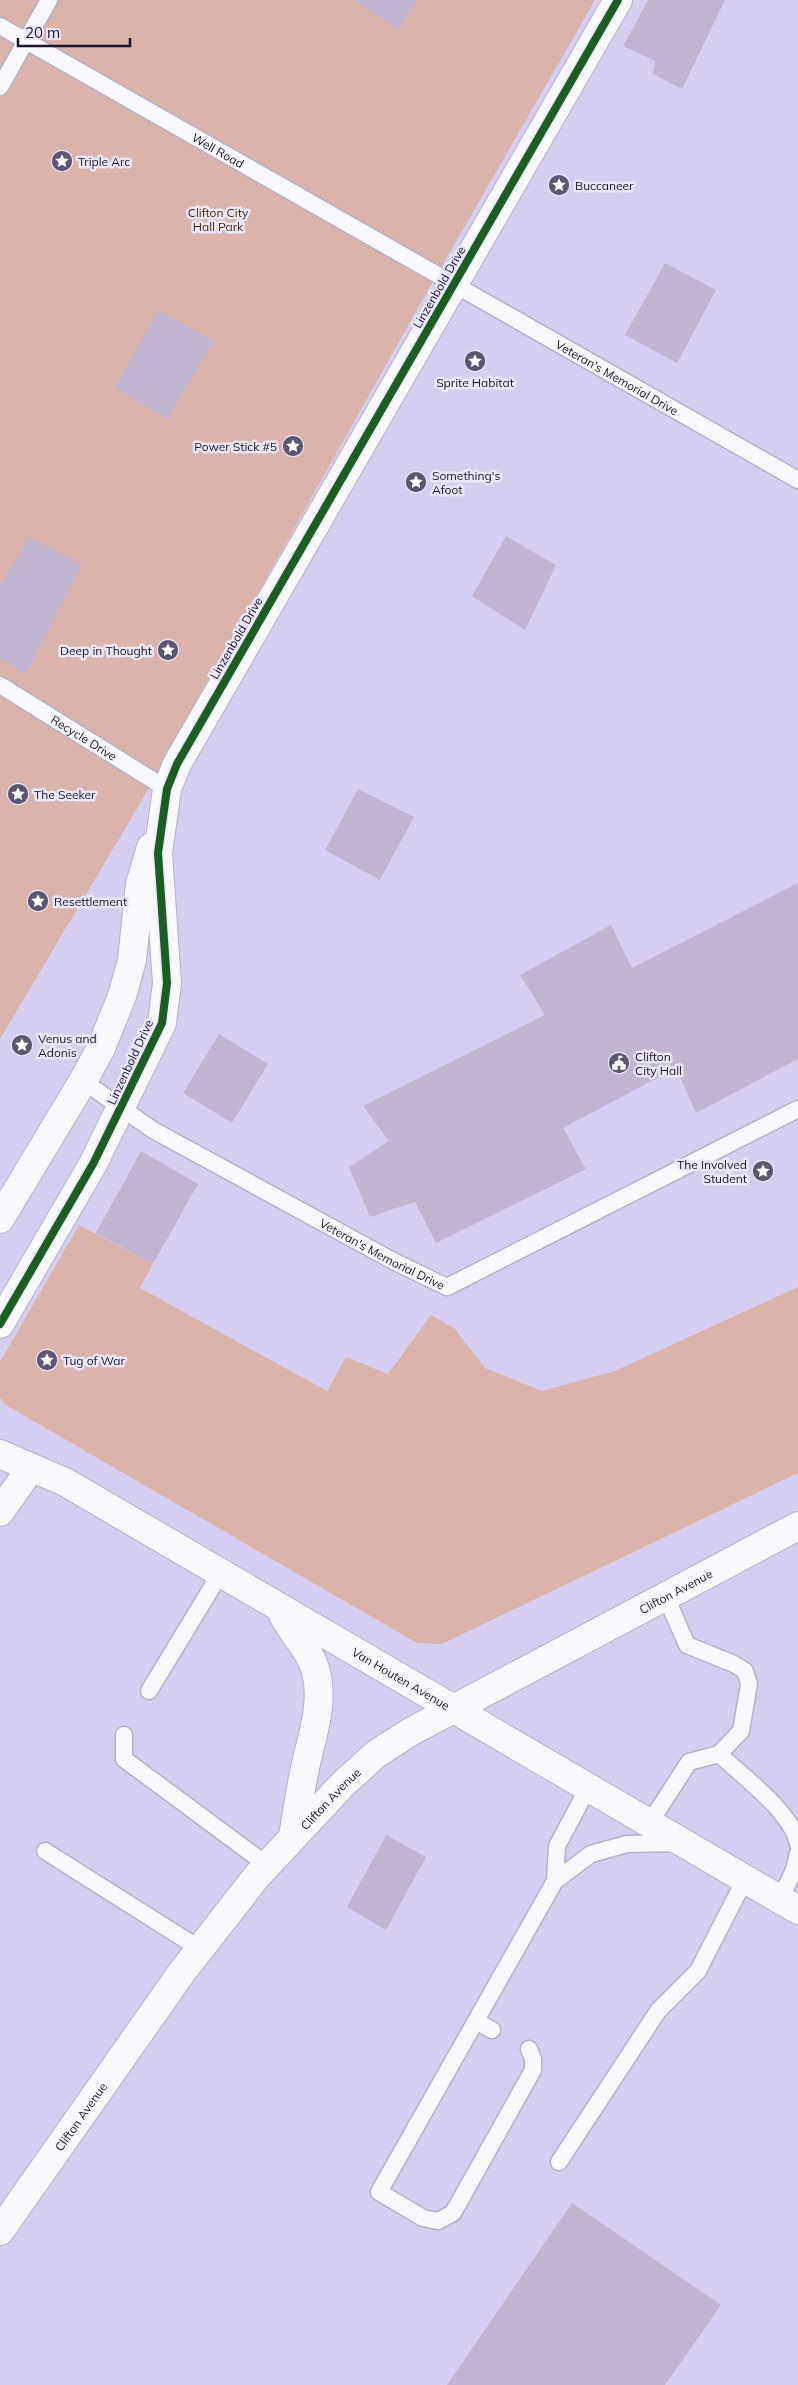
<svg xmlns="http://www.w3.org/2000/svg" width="798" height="2385" font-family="Mulish,sans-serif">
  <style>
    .green { fill: #dab3ab }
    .building { fill: #c2b5d2 }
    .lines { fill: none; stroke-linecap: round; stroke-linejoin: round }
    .lane-casing { stroke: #b5afc9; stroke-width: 19 }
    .street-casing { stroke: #b5afc9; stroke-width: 30 }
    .secondary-casing { stroke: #b5afc9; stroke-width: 30 }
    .lane { stroke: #f9f8fd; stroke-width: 16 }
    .street { stroke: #f9f8fd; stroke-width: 28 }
    .secondary { stroke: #f9f8fd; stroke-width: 28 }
    .cycleway-casing { stroke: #ece8fb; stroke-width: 11 }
    .cycleway { stroke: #1b5e20; stroke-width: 8 }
    .labels { text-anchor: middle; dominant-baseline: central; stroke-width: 5; stroke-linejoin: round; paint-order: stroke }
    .street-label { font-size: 12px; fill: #1c152c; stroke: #ece8fb }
    .poi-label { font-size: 12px; fill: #1c152c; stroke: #ece8fb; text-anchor: start }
    .park-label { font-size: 12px; fill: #542600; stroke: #ece8fb }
  </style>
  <rect width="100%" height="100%" fill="#d6cef0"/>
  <path class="green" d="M 0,0 L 595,0 L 427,292 L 138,807 L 0,1039 Z
    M 79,1225 L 153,1264 L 140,1288 L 327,1391 L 346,1357 L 388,1374 L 431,1315 L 454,1328 L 485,1368 L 542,1391 L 615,1371 L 798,1287 L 798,1473 L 442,1644 L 417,1643 L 4,1404 L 0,1397 L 0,1362 Z"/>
  <path class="building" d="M 354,0 L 417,0 L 399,30 Z
    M 648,0 L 725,0 L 682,89 L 653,74 L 655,61 L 623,46 Z
    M 665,263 L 716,290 L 677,363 L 625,335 Z
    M 158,310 L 214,341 L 167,419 L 115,388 Z
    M 506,536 L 556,565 L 525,630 L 472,596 Z
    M 29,537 L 82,564 L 26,674 L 0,659 L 0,586 Z
    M 358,789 L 414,817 L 380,880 L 325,850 Z
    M 798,883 L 798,1059 L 696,1113 L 676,1068 L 563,1128 L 586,1169 L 436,1243 L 415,1202 L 370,1217 L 349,1167 L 389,1141 L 363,1106 L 545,1015 L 520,975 L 611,925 L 632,968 Z
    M 219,1034 L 268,1064 L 232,1123 L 183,1093 Z
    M 141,1151 L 198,1184 L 153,1264 L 96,1233 Z
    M 386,1835 L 426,1857 L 386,1930 L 347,1907 Z
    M 572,2203 L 721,2305 L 665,2385 L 447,2385 Z"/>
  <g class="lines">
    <g class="lane-casing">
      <g id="lane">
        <path id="s1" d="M 0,26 L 798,480"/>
        <path d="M 0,87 L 49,0"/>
        <path id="s2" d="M 0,685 L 167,789"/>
        <path id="s3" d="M 83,1081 L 153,1130 L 395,1262 L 447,1287 L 798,1109"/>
        <path d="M 149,1691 L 220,1574"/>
        <path d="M 124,1735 L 124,1759 L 267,1865"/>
        <path d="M 719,1754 C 743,1777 792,1812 798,1844"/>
        <path d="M 649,1824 L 689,1762 L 719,1754 L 741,1731 L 749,1684 L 745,1671 L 734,1664 L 687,1645 L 666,1597"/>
        <path d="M 45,1851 L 200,1949"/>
        <path d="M 555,1881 L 557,1846 L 588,1788"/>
        <path d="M 780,1900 L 794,1870 L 798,1853"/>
        <path d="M 476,2021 L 492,2030"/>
        <path d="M 529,2049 L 533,2059 L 533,2070 L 453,2213 L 438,2221 L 423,2218 L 379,2192 L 555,1881 L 591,1854 L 627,1844 L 679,1843"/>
        <path d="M 559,2162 L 658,2011 L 698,1971 L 745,1879"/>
      </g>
    </g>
    <g class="street-casing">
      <path id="street" d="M 0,1219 L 83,1081 L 101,1048 L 122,996 L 132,960 L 140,884 L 151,847
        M 0,1324 L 93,1164 L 162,1023 L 167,983 L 158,853 L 167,789 L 177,764 L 618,0
        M 0,1512 L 31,1468"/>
    </g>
    <g class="secondary-casing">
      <g id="secondary">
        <path id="s4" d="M 0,1454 L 65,1482 L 798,1910"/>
        <path d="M 283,1615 C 292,1633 305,1644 313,1663 C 327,1697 312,1735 305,1768 C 300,1791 297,1813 293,1836"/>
        <path id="s5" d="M 0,2231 L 182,1972 L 257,1876 L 344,1783 L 376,1754 L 412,1731 L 798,1526"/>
      </g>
    </g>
    <use href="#lane" class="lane"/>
    <use href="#street" class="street"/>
    <use href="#secondary" class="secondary"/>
    <g class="cycleway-casing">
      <path id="cycleway" d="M 0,1324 L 93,1164 L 162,1023 L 167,983 L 158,853 L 167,789 L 177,764 L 618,0"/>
    </g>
    <use href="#cycleway" class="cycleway"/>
  </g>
  <defs>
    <g id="sight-disc" transform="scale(1.125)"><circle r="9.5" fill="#5d5671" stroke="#ece8fb"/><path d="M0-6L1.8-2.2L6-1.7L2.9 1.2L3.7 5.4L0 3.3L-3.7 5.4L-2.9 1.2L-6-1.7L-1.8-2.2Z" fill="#fff"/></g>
    <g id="civic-disc" transform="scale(1.125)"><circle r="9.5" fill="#5d5671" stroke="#ece8fb"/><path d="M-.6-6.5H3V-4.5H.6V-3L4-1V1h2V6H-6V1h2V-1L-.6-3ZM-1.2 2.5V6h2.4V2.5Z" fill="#fff"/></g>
  </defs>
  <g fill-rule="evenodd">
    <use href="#sight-disc" x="62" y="161"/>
    <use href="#sight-disc" x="559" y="185"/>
    <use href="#sight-disc" x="475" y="361"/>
    <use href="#sight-disc" x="293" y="446"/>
    <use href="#sight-disc" x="416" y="482"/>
    <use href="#sight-disc" x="168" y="650"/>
    <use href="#sight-disc" x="18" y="794"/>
    <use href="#sight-disc" x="38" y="901"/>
    <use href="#sight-disc" x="22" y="1045"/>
    <use href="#civic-disc" x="619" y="1063"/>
    <use href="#sight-disc" x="763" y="1171"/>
    <use href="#sight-disc" x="47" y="1360"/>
  </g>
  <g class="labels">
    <g class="street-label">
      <text stroke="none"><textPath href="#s1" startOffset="251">Well Road</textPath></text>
      <text transform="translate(439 287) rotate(-60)">Linzenbold Drive</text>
      <text stroke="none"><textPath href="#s1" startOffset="710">Veteran's Memorial Drive</textPath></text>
      <text transform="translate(236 638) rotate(-60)">Linzenbold Drive</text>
      <text stroke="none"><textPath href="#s2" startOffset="99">Recycle Drive</textPath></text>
      <text transform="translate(130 1062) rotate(-65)">Linzenbold Drive</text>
      <text stroke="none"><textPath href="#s3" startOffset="346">Veteran's Memorial Drive</textPath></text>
      <text stroke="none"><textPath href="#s5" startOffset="950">Clifton Avenue</textPath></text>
      <text stroke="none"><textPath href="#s4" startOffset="460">Van Houten Avenue</textPath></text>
      <text stroke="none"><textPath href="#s5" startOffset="545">Clifton Avenue</textPath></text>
      <text stroke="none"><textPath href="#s5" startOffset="140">Clifton Avenue</textPath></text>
    </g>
    <g class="poi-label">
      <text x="78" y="161">Triple Arc</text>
      <text x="575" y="185">Buccaneer</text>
      <text x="475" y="382" text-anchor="middle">Sprite Habitat</text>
      <text x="277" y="446" text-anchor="end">Power Stick #5</text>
      <text x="432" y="475">Something's<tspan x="432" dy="14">Afoot</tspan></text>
      <text x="152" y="650" text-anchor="end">Deep in Thought</text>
      <text x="34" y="794">The Seeker</text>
      <text x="54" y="901">Resettlement</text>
      <text x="38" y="1038">Venus and<tspan x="38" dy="14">Adonis</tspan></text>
      <text x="635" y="1056">Clifton<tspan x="635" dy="14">City Hall</tspan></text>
      <text x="747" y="1164" text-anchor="end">The Involved<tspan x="747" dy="14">Student</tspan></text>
      <text x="63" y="1360">Tug of War</text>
    </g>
    <g class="park-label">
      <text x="218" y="212">Clifton City<tspan x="218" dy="14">Hall Park</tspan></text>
    </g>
  </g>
  <path d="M18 38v8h112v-8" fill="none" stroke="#1c152c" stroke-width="2.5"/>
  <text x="25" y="38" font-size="15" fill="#1c152c" stroke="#ece8fb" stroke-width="4" paint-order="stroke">20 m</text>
</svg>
